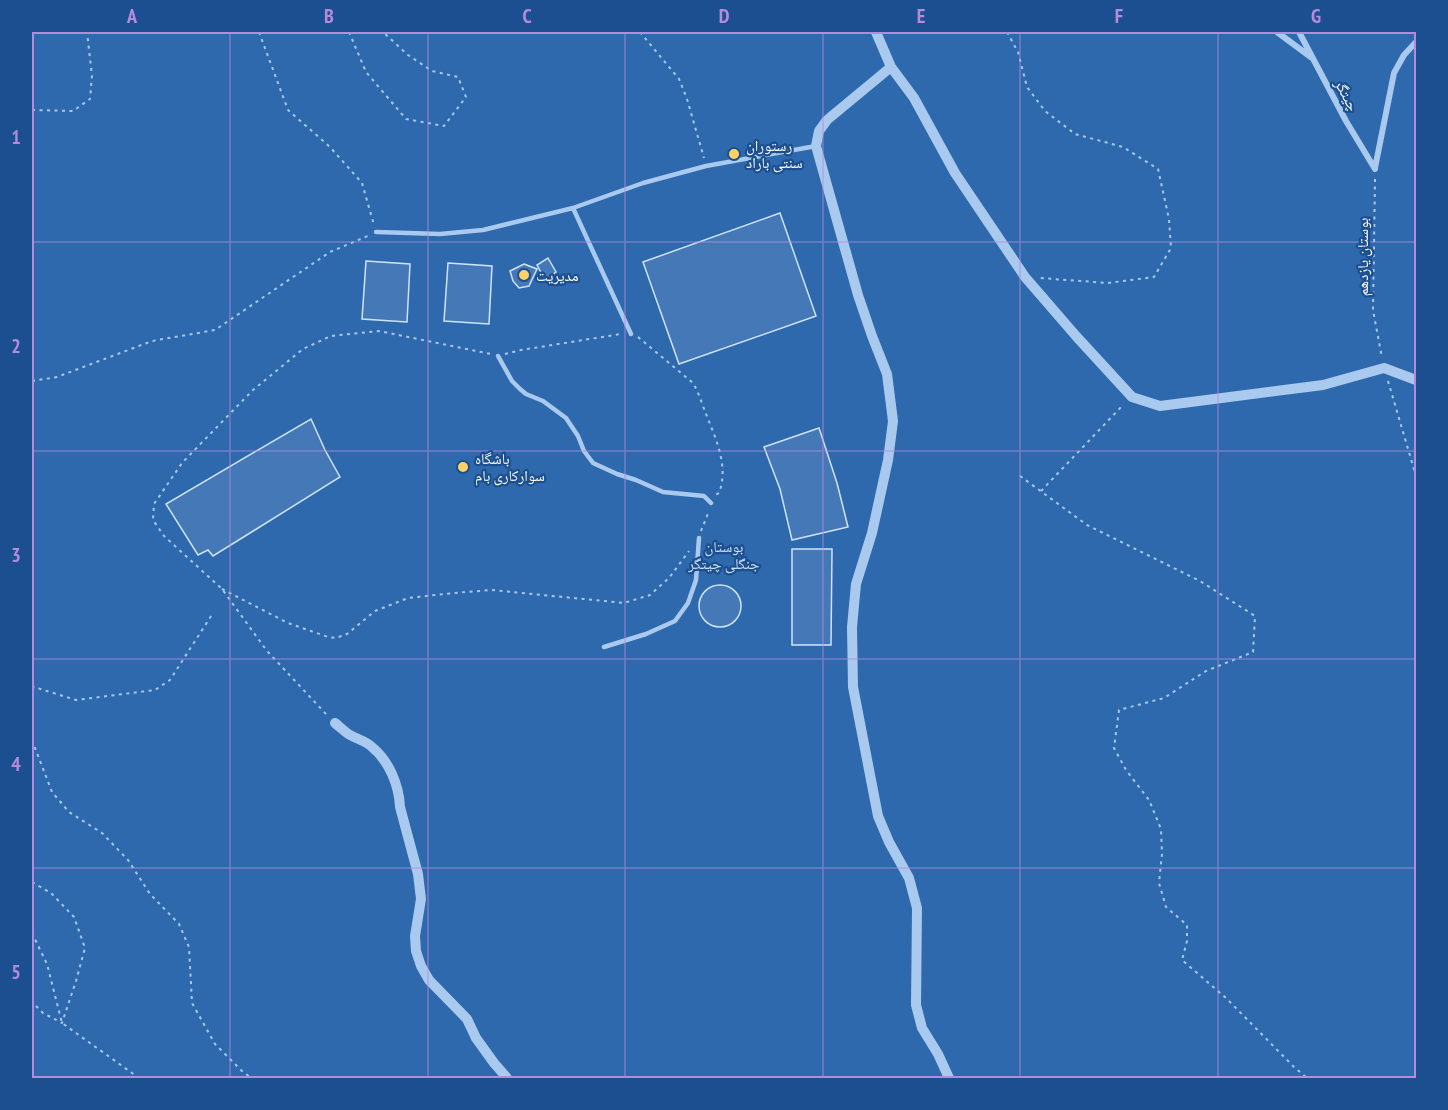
<svg xmlns="http://www.w3.org/2000/svg" width="1448" height="1110" font-family="'PT Sans Narrow','Noto Naskh Arabic',sans-serif">
  <style>
    .green { fill: #2e69ad }
    .building { fill: #4478b7; stroke: #cfe3fa; stroke-width: 1.5 }
    .lines { fill: none; stroke-linecap: round; stroke-linejoin: round }
    .path { stroke: #a9c9ee; stroke-width: 2; stroke-dasharray: 3 4.5; stroke-linecap: butt }
    .service { stroke: #a9c9ee; stroke-width: 4.5 }
    .minor { stroke: #a9c9ee; stroke-width: 6 }
    .tertiary { stroke: #a9c9ee; stroke-width: 10 }
    .grid { fill: none; stroke: #b68bdc; stroke-width: 1.5; stroke-opacity: 0.55 }
    .poi-dot { fill: #ffd166; stroke: #1b4f8f; stroke-width: 2 }
    .labels { text-anchor: middle; dominant-baseline: central; stroke-width: 4.5; stroke-linejoin: round; paint-order: stroke }
    .street-label { font-size: 15px; fill: #fff; stroke: #1b4f8f }
    .poi-label { font-size: 15px; fill: #fff; stroke: #1b4f8f; text-anchor: start }
    .park-label { font-size: 15px; fill: #cfe3fa; stroke: #1b4f8f }
    .neatline { fill: none; stroke: #b68bdc; stroke-width: 2 }
    .grid-label { font-size: 20px; text-anchor: middle; font-weight: bold; fill: #b68bdc }
  </style>
  <rect width="100%" height="100%" fill="#1b4f8f"/>
  <path class="green" d="M 32,32 L 1416,32 L 1416,1078 L 32,1078 Z"/>
  <path class="building" d="M 780,213 L 816,316 L 679,364 L 643,262 Z
    M 548,258 L 556,272 L 545,280 L 537,265 Z
    M 366,261 L 410,264 L 407,322 L 362,319 Z
    M 448,263 L 492,266 L 489,324 L 444,321 Z
    M 524,264 L 537,269 L 529,286 L 519,288 L 513,281 L 510,271 Z
    M 311,419 L 325,450 L 340,477 L 213,556 L 208,550 L 198,555 L 166,504 Z
    M 819,428 L 837,483 L 848,527 L 792,540 L 780,489 L 764,447 Z
    M 792,549 L 832,549 L 831,645 L 792,645 Z
    M699 606a21 21 0 1 1 42 0a21 21 0 1 1-42 0Z"/>
  <g class="lines">
    <path class="path" d="M 259,32 L 288,110 L 330,147 L 362,183 L 374,225
      M 349,32 L 366,72 L 406,119 L 444,126 L 466,97 L 458,77 L 432,71 L 408,55 L 383,32
      M 640,32 L 679,79 L 687,99 L 704,158
      M 1007,32 L 1018,52 L 1027,87 L 1045,111 L 1075,134 L 1123,147 L 1158,169 L 1169,219 L 1171,248 L 1154,277 L 1108,283 L 1040,278
      M 32,110 L 73,111 L 90,99 L 92,76 L 87,32
      M 1375,179 L 1373,310 L 1382,358
      M 638,337 L 693,383 C 699,393 702,404 706,414 C 716,439 729,467 719,493 L 715,495
      M 505,354 L 521,350 L 621,334
      M 32,381 L 57,377 L 152,341 L 215,330 L 330,252 L 370,235
      M 1388,381 L 1416,476
      M 1020,476 L 1087,525 L 1200,581 L 1255,616 L 1253,652 L 1206,671 L 1164,698 L 1119,710 L 1114,748 L 1126,770 L 1149,800 L 1161,829 L 1162,854 L 1159,883 L 1166,907 L 1187,925 L 1187,941 L 1182,960 L 1226,998 L 1294,1067 L 1307,1078
      M 1041,491 L 1123,405
      M 701,531 L 709,511
      M 222,589 L 288,623 L 328,637 L 336,638 L 347,634 L 375,611 L 408,598 L 454,593 L 492,590 L 624,603 L 650,595 L 669,578 L 689,551
      M 32,689 L 34,687 L 76,700 L 155,690 L 170,680 L 213,613
      M 326,714 L 267,651 L 222,589 L 164,536 L 153,520 L 154,504 L 182,463 L 253,390 L 303,349 L 331,336 L 379,331 L 491,354
      M 32,740 L 52,792 L 69,812 L 102,833 L 128,860 L 150,894 L 179,924 L 189,947 L 192,1003 L 215,1044 L 242,1071 L 251,1078
      M 32,882 L 51,893 L 74,917 L 85,948 L 76,981 L 62,1023 L 43,1013 L 32,1002
      M 32,933 L 47,964 L 62,1023 L 139,1078"/>
    <path class="service" d="M 573,208 L 631,334
      M 376,232 L 440,234 L 483,230 L 573,208 L 643,183 L 706,166 L 816,146
      M 498,356 L 512,381 L 520,389 L 526,394 L 543,401 L 566,418 L 578,436 L 584,451 L 593,463 L 617,474 L 636,480 L 663,492 L 704,496 L 711,503
      M 604,647 L 646,634 L 675,621 L 688,603 L 696,580 L 699,538"/>
    <path class="minor" d="M 1277,32 L 1312,58
      M 1299,32 L 1346,121 L 1375,169
      M 1375,168 L 1394,73 L 1404,55 L 1416,42"/>
    <path class="tertiary" d="M 876,32 L 891,67 L 914,98 L 955,173 L 1025,277 L 1076,336 L 1132,397 L 1160,406 L 1323,385 L 1384,368 L 1416,380
      M 891,67 L 827,120 L 819,131 L 816,146 L 858,295 L 872,336 L 887,374 L 893,421 L 888,460 L 872,533 L 856,584 L 852,627 L 853,687 L 878,816 L 889,842 L 909,878 L 917,908 L 916,1005 L 922,1028 L 938,1054 L 949,1078
      M 335,723 C 340,727 345,732 350,735 C 357,739 366,741 372,747 C 389,761 399,785 400,807 L 418,874 L 421,899 L 415,936 L 416,951 L 421,966 L 429,980 L 467,1019 L 476,1038 L 494,1063 L 507,1078"/>
  </g>
  <path class="grid" d="M 230,32 L 230,1078M 428,32 L 428,1078M 625,32 L 625,1078M 823,32 L 823,1078M 1020,32 L 1020,1078M 1218,32 L 1218,1078M 32,242 L 1416,242M 32,451 L 1416,451M 32,659 L 1416,659M 32,868 L 1416,868"/>
  <g class="poi-dot">
    <circle cx="734" cy="154" r="6"/>
    <circle cx="524" cy="275" r="6"/>
    <circle cx="463" cy="467" r="6"/>
  </g>
  <g class="labels">
    <g class="street-label">
      <text transform="translate(1347 95) rotate(62)">چیتگر</text>
      <text transform="translate(1362 257) rotate(-90)">بوستان یازدهم</text>
    </g>
    <g class="poi-label">
      <text x="746" y="145">رستوران<tspan x="746" dy="17">سنتی باراد</tspan></text>
      <text x="536" y="275">مدیریت</text>
      <text x="475" y="458">باشگاه<tspan x="475" dy="17">سوارکاری بام</tspan></text>
    </g>
    <g class="park-label">
      <text x="724" y="546">بوستان<tspan x="724" dy="17">جنگلی چیتگر</tspan></text>
    </g>
  </g>
  <rect width="1448" height="1110" fill="none" stroke="#1b4f8f" stroke-width="66"/>
  <rect x="33" y="33" width="1382" height="1044" class="neatline"/>
  <g class="grid-label">
    <text x="132" y="23">A</text>
    <text x="329" y="23">B</text>
    <text x="527" y="23">C</text>
    <text x="724" y="23">D</text>
    <text x="921" y="23">E</text>
    <text x="1119" y="23">F</text>
    <text x="1316" y="23">G</text>
    <text x="16" y="144">1</text>
    <text x="16" y="353">2</text>
    <text x="16" y="562">3</text>
    <text x="16" y="771">4</text>
    <text x="16" y="979">5</text>
  </g>
</svg>
